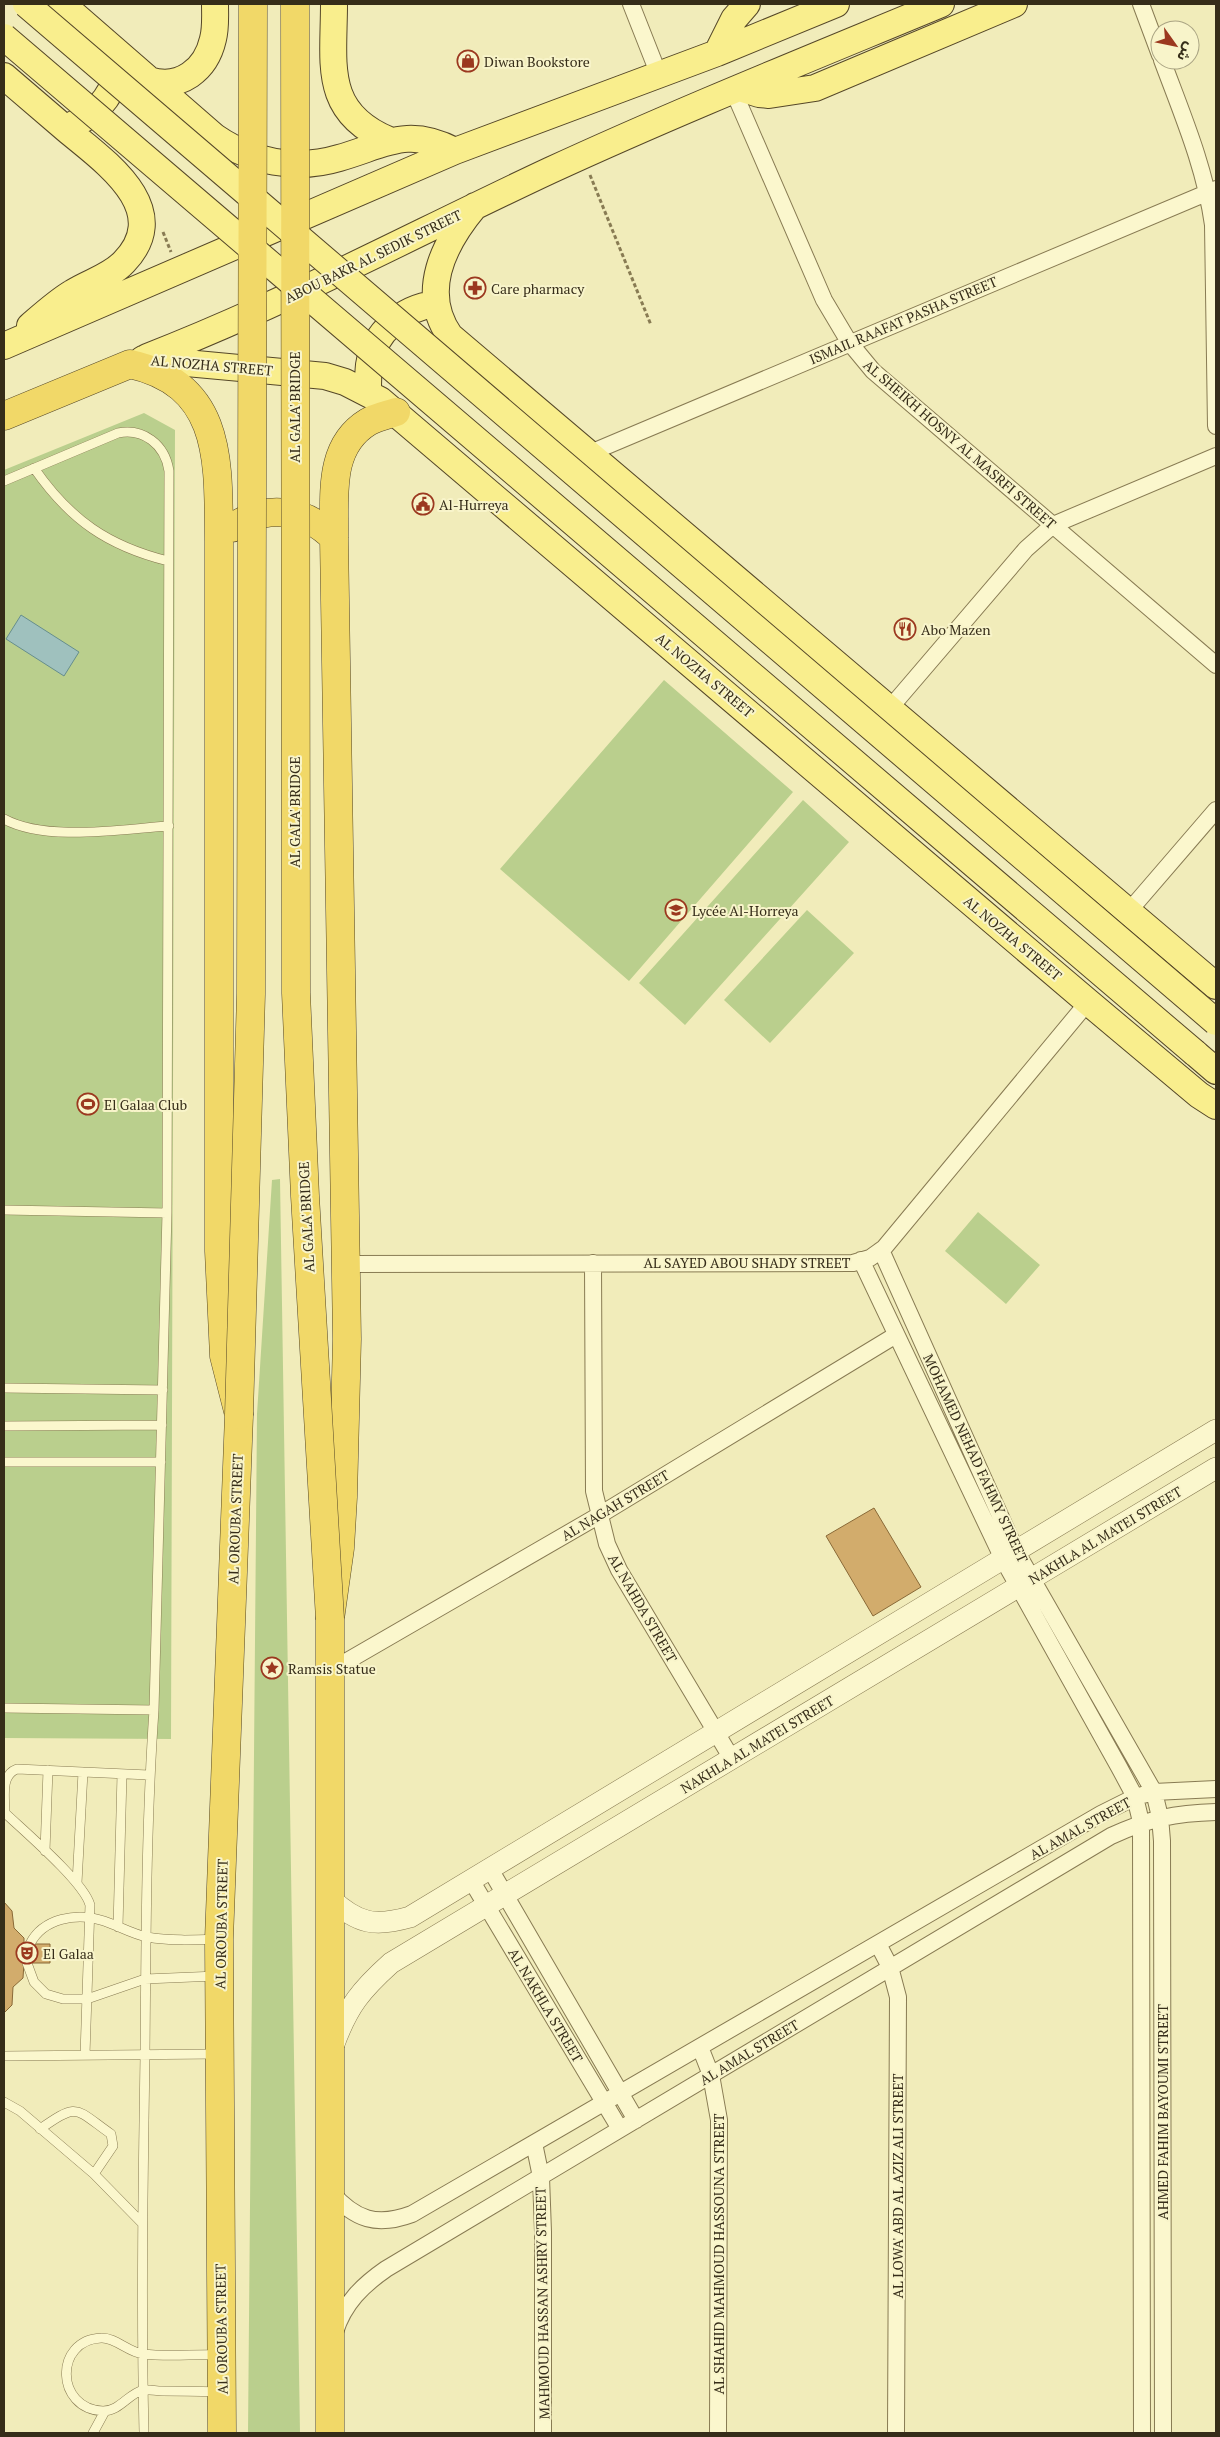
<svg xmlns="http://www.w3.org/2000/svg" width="1220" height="2437" font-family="'PT Serif','Noto Sans Arabic',serif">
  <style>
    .green { fill: #bacf8d }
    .water { fill: #9fc1be; stroke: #668e8d }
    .building { fill: #d2ac6c; stroke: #896937 }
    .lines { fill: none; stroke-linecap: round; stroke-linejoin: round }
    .service-casing { stroke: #887b53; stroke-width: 10 }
    .minor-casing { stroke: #887b53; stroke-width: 18 }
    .tertiary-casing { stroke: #887b53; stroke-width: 22 }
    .primary-casing { stroke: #554728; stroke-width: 28 }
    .trunk-casing { stroke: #554728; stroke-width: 29 }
    .path { stroke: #887b53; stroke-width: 3; stroke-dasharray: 4 2.5; stroke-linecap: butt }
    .service { stroke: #fbf7cd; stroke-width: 9 }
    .minor { stroke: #fbf7cd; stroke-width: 16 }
    .tertiary { stroke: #fbf7cd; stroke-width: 21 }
    .primary { stroke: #f9ee8d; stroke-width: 26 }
    .trunk { stroke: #f1d868; stroke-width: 28 }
    .primary-bridge-casing { stroke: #554728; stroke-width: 28; stroke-linecap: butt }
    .trunk-bridge-casing { stroke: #554728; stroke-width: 29; stroke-linecap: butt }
    .primary-bridge { stroke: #f9ee8d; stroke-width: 26 }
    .trunk-bridge { stroke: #f1d868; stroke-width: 28 }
    .labels { text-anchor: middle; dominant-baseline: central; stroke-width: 4; stroke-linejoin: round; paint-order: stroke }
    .poi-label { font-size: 14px; fill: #362d19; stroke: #f8f4ca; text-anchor: start }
    .street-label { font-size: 14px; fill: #362d19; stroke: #f8f4ca }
  </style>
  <rect width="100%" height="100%" fill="#f1ecba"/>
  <path class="green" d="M 144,413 L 175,430 L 171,1739 L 4,1738 L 4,470 Z
    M 664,680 L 793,792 L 629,981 L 500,869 Z
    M 803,800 L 849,842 L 685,1025 L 639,983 Z
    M 807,910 L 854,953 L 770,1043 L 724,1000 Z
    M 280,1179 L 300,2433 L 248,2433 L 257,1414 L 272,1180 Z
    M 978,1212 L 1040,1265 L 1006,1304 L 945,1251 Z"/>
  <path class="water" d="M 21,615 L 79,652 L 64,676 L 6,639 Z"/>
  <path class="building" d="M 874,1508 L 921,1587 L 873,1616 L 826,1536 Z
    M 4,1902 L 12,1911 L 14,1928 L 24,1938 L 24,1944 L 50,1944 L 50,1963 L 24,1963 L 23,1978 L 13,1987 L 12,2005 L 4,2013 Z"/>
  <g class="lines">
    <g class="service-casing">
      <path id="service" d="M 34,468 C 70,520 108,546 168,561
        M 4,481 L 118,433 C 143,428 165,444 169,471 L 167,1213 L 154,1710 C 146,1825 146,1941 145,2056 C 143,2182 141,2308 144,2433
        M 4,819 C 46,842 122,829 169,826
        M 4,1210 L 167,1213
        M 4,1388 L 163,1390
        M 4,1426 L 162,1425
        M 4,1462 L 161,1462
        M 4,1708 L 154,1710
        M 4,1812 C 24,1831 84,1882 90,1905 L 85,2055
        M 5,1813 C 5,1798 0,1775 17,1769 L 149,1775
        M 45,1851 L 48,1770
        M 77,1883 L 83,1772
        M 118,1927 L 122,1774
        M 30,1944 C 43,1918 77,1912 104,1921 C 119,1926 132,1934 147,1937 C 170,1941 193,1940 217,1939
        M 27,1963 L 34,1982 L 46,1994 L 63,1999 L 87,1999 L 145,1979 L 217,1976
        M 4,2056 L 216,2054
        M 4,2102 L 20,2111 L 94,2174 L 142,2223
        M 40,2129 C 79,2102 74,2108 111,2134 L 113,2146 L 94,2174
        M 219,2355 C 194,2354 167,2357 143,2354 C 128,2352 115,2337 101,2338 C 54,2340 55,2409 103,2411 C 120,2411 128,2394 143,2390 C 148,2389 156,2391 162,2391 C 181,2391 200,2391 219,2392
        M 93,2433 L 105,2411"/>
    </g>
    <g class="minor-casing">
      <path id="minor" d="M 631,4 L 659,75
        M 1141,4 L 1160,55
        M 1162,60 C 1182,114 1205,167 1213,225 L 1216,426
        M 733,90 L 824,300 L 849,342 L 873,371 L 1216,665
        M 590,453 L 1216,189
        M 890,708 L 1026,549 L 1053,525 L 1216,456
        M 1129,911 L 1216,810
        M 881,1250 L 1016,1551 L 1154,1792 L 1160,1817 L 1162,1841 L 1163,2433
        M 861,1260 L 1003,1559 L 1119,1767 L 1135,1797 L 1141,1822 L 1142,2433
        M 593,1263 L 594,1491 L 607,1544 L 619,1570 L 732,1759
        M 347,1264 L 853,1263 L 870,1258 L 884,1248 L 1088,1002
        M 330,1671 L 598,1516 L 896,1335
        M 490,1869 L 636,2120
        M 471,1880 L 620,2129
        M 878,1944 L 890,1967 L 898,1997 L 896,2433
        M 700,2047 L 711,2075 L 719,2120 L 718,2433
        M 534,2143 L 541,2177 L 543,2232 L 543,2433
        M 331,2192 C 355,2220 377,2227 412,2214 L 1101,1814 L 1135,1797 L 1154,1792 L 1216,1789
        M 335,2332 C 344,2303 363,2285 386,2269 L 1111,1836 C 1148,1819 1175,1813 1216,1812"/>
    </g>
    <g class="tertiary-casing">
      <path id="tertiary" d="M 331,1899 C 358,1924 375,1927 410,1917 L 1216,1430
        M 334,2044 C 348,2006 361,1990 391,1963 L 1216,1468"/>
    </g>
    <g class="primary-casing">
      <path id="primary" d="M 62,4 L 215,137 C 251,162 296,171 339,158 C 385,145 407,126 455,151
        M 334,4 C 334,64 322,112 389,140
        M 717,53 L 734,19 L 747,4
        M 4,76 C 25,94 46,112 67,130 C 104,161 175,209 124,262 C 110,277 89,282 72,293 C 57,302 44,314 30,326
        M 149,80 C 180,90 206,70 213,39 C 216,28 215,16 215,4
        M 740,88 L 759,94 L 769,95 L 815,88 L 1014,4
        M 74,124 C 99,113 119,89 117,59
        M 475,206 C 444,243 419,292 450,336 L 1216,986
        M 4,346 L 455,151 L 717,53 L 836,4
        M 147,357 C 286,303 416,233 551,170 C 679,111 811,58 941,4
        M 143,359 L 325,376 L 345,382 L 380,400 L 1088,1002 L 1199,1095 L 1216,1106
        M 368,392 C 368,383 368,374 369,365 C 374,332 403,308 435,304
        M 1195,1053 L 1216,1071"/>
    </g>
    <g class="trunk-casing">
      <path id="trunk" d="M 4,416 L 130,364 C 224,385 218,464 219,541 L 219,1251 L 224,1356 L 239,1415 L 219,1939 L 222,2433
        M 232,528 C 266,503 305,509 334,538
        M 330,2433 L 330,1619 L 340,1548 L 343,1497 L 347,1339 L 334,538 C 335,497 327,447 368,422 C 376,417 387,415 396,412"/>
    </g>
    <path class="path" d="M 590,175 L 651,325
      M 163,232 L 171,252"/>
    <use href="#service" class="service"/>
    <use href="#minor" class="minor"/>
    <use href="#tertiary" class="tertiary"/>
    <use href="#primary" class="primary"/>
    <use href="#trunk" class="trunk"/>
    <g class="primary-bridge-casing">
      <path id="primary-bridge" d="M 26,4 L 1216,1022
        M 4,37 L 1195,1053"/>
    </g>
    <g class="trunk-bridge-casing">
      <path id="trunk-bridge" d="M 295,4 L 296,993 L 305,1196 L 330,1619
        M 239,1415 L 251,994 L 253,4"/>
    </g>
    <use href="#primary-bridge" class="primary-bridge"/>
    <use href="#trunk-bridge" class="trunk-bridge"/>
  </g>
  <defs>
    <g id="shop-ring" transform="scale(1.125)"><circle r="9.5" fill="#f8f4ca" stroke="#9b381f" stroke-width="1.5"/><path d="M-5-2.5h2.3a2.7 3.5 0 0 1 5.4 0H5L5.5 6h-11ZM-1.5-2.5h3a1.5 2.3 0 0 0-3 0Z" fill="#9b381f"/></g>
    <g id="pharmacy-ring" transform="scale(1.125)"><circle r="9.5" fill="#f8f4ca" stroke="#9b381f" stroke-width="1.5"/><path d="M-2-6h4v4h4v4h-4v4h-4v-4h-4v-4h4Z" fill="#9b381f"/></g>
    <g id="civic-ring" transform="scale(1.125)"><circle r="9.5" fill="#f8f4ca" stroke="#9b381f" stroke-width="1.5"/><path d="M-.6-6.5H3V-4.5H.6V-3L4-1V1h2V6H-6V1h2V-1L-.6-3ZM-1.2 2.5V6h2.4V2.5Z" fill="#9b381f"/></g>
    <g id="restaurant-ring" transform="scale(1.125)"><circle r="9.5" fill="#f8f4ca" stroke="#9b381f" stroke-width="1.5"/><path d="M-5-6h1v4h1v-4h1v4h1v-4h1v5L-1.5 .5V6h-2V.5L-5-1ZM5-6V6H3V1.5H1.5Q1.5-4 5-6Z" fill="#9b381f"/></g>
    <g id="school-ring" transform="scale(1.125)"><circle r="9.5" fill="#f8f4ca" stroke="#9b381f" stroke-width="1.5"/><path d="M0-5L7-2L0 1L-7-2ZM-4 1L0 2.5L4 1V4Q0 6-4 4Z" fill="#9b381f"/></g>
    <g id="stadium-ring" transform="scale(1.125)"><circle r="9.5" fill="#f8f4ca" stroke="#9b381f" stroke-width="1.5"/><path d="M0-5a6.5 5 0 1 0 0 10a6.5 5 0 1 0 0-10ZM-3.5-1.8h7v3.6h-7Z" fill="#9b381f"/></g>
    <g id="sight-ring" transform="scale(1.125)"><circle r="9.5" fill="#f8f4ca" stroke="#9b381f" stroke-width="1.5"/><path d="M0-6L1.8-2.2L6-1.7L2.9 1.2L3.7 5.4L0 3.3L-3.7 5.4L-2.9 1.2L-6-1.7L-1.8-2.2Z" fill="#9b381f"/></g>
    <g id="theatre-ring" transform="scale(1.125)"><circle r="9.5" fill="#f8f4ca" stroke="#9b381f" stroke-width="1.5"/><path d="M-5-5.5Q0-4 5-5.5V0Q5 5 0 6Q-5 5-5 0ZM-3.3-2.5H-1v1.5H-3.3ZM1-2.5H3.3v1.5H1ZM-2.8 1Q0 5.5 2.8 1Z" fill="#9b381f"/></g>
  </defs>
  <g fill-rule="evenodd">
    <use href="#shop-ring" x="468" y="61"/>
    <use href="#pharmacy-ring" x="475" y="288"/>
    <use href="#civic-ring" x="423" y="504"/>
    <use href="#restaurant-ring" x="905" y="629"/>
    <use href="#school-ring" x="676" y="910"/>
    <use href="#stadium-ring" x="88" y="1104"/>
    <use href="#sight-ring" x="272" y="1668"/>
    <use href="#theatre-ring" x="27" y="1953"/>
  </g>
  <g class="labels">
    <g class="poi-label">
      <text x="484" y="61">Diwan Bookstore</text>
      <text x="491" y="288">Care pharmacy</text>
      <text x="439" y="504">Al-Hurreya</text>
      <text x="921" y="629">Abo Mazen</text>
      <text x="692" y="910">Lycée Al-Horreya</text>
      <text x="104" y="1104">El Galaa Club</text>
      <text x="288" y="1668">Ramsis Statue</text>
      <text x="43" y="1953">El Galaa</text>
    </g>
    <g class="street-label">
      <text transform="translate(373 256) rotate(-26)">ABOU BAKR AL SEDIK STREET</text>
      <text transform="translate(903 320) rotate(-23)">ISMAIL RAAFAT PASHA STREET</text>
      <text transform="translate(212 365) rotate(5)">AL NOZHA STREET</text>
      <text transform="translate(294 407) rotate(-90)">AL GALA' BRIDGE</text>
      <text transform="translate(960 444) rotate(41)">AL SHEIKH HOSNY AL MASRFI STREET</text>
      <text transform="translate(705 675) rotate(40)">AL NOZHA STREET</text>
      <text transform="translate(294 812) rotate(-90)">AL GALA' BRIDGE</text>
      <text transform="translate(1013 938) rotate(40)">AL NOZHA STREET</text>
      <text transform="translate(306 1217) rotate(-93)">AL GALA' BRIDGE</text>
      <text x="747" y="1262">AL SAYED ABOU SHADY STREET</text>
      <text transform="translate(976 1458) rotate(65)">MOHAMED NEHAD FAHMY STREET</text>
      <text transform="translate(615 1505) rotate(-31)">AL NAGAH STREET</text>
      <text transform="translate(235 1519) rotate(-88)">AL OROUBA STREET</text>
      <text transform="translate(1105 1535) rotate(-31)">NAKHLA AL MATEI STREET</text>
      <text transform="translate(643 1608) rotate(60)">AL NAHDA STREET</text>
      <text transform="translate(757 1744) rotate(-31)">NAKHLA AL MATEI STREET</text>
      <text transform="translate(1080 1828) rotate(-29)">AL AMAL STREET</text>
      <text transform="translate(221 1924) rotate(-89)">AL OROUBA STREET</text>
      <text transform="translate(546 2005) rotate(59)">AL NAKHLA STREET</text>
      <text transform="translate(749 2052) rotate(-31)">AL AMAL STREET</text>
      <text transform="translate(1162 2112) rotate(-90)">AHMED FAHIM BAYOUMI STREET</text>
      <text transform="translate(897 2186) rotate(-90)">AL LOWA' ABD AL AZIZ ALI STREET</text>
      <text transform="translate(718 2254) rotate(-90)">AL SHAHID MAHMOUD HASSOUNA STREET</text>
      <text transform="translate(542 2303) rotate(-91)">MAHMOUD HASSAN ASHRY STREET</text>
      <text transform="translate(221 2329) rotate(-91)">AL OROUBA STREET</text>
    </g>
  </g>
  <rect width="1220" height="2437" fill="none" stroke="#362d19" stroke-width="10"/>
  <g transform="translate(1175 45) rotate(123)"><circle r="24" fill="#f8f4ca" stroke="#aaa483"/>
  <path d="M0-4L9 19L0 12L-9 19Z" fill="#9b381f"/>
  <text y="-8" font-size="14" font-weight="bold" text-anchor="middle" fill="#362d19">ش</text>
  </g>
</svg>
